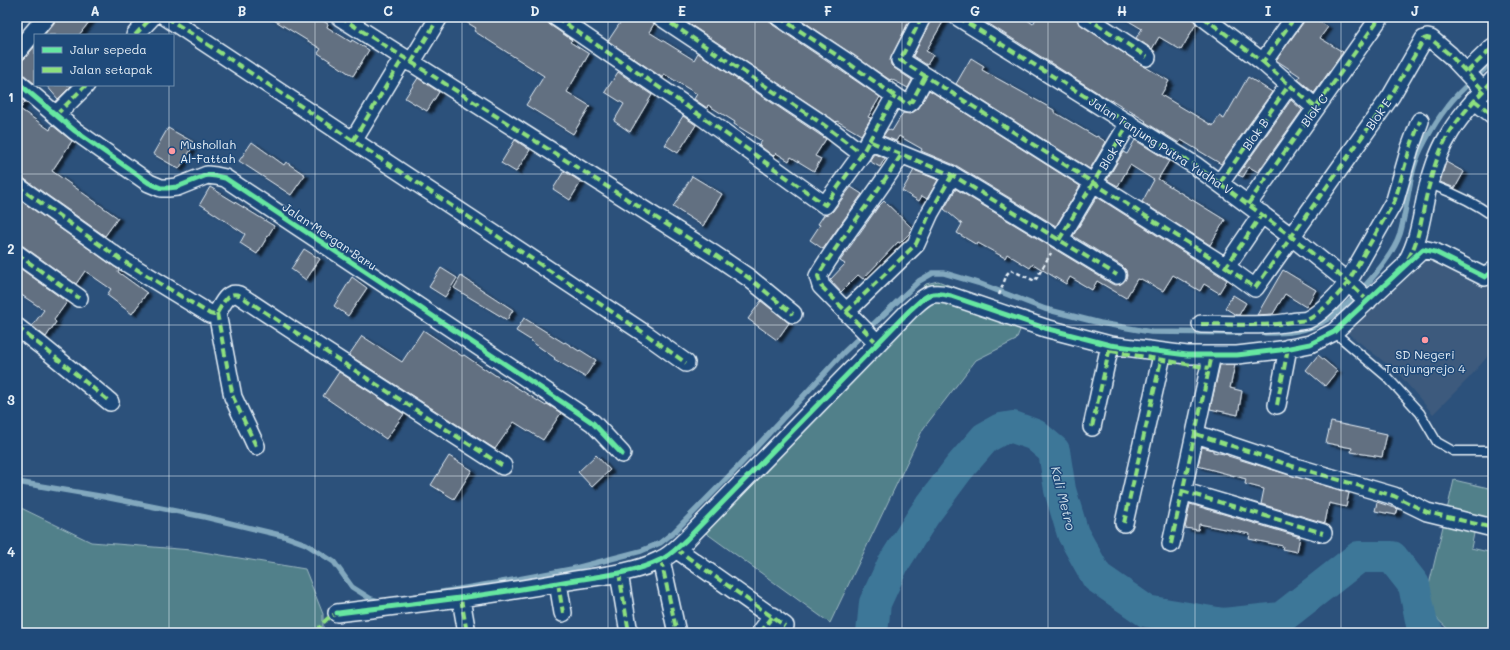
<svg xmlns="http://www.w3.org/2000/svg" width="1510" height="650" font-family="Mali,sans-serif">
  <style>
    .built { fill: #3c5a7d }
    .green { fill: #51808a; stroke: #9cb8c1 }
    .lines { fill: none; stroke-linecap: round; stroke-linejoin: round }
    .stream { stroke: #82a8be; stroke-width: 5.5 }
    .river { stroke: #3e7798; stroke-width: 32 }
    .building { fill: #626f81; stroke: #e8f1f8; filter: url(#shadow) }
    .service-casing { stroke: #e8f1f8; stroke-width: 11 }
    .minor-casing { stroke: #e8f1f8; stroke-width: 20 }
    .path { stroke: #e8f1f8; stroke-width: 2.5; stroke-dasharray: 4 3; stroke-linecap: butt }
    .service { stroke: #1f4a7a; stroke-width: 8 }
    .minor { stroke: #1f4a7a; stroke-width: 17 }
    .quiet { stroke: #8de07e; stroke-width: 4; stroke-dasharray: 8 4; stroke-linecap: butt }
    .cycleway-casing { stroke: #1f4a7a; stroke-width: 8 }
    .cycleway { stroke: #66e7a1; stroke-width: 5 }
    .grid { fill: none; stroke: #e8f1f8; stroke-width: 1; stroke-opacity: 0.55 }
    .poi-dot { fill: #ff9aa2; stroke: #1f4a7a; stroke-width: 1.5 }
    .labels { text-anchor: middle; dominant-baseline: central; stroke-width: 3; stroke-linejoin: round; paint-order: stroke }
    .street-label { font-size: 12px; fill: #e8f1f8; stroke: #1f4a7a }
    .poi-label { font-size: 12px; fill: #e8f1f8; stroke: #1f4a7a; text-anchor: start }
    .water-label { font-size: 13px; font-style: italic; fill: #cedfea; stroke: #1f4a7a }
    .neatline { fill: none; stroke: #e8f1f8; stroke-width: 1.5 }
    .grid-label { font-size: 13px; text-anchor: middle; font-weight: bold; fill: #e8f1f8 }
  </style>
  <defs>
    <filter id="shadow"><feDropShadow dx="4.5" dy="2.5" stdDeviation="1" flood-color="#0009"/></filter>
  </defs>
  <rect width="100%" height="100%" fill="#2c517b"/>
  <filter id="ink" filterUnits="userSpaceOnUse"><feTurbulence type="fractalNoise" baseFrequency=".025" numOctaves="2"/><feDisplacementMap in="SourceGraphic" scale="8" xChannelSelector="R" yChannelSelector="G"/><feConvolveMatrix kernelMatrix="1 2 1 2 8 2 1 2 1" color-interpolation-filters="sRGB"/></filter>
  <g filter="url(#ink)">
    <path class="built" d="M 1426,253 L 1482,282 L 1493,291 L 1493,350 L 1470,377 L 1433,414 L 1397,372 L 1345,331 Z"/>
    <path class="green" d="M 938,281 L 1026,315 L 1016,340 L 976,360 L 923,429 L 830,623 L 695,525 L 871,338 L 926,284 Z
      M 1454,480 L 1493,489 L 1493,520 L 1447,510 Z
      M 17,506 L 91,542 L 191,550 L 305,569 L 323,614 L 323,633 L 17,633 Z
      M 1444,522 L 1475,529 L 1471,548 L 1493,553 L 1493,633 L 1452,633 L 1431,613 L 1429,585 Z"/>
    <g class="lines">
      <path class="stream" d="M 1265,333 C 1285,333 1308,332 1326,320 C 1350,306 1391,261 1400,234 C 1408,207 1408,175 1421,149 C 1432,127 1446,105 1464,88 C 1473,78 1484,71 1493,61
        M 17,482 L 105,497 L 205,517 L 284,536 L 306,544 L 334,562 L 352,587 L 371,599 L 382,602
        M 430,594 L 508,581 L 572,569 L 641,551 L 660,543 L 674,532 L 735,470 L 844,352 L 919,281 L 933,273 L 944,273 L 978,283 L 1045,309 L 1100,323 L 1151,332 L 1240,333"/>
      <path class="river" d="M 872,633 L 875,603 L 893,564 L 924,515 L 959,468 L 985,438 L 1001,429 L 1013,427 L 1035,435 L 1054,451 L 1060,490 L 1073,534 L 1097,577 L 1146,611 L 1223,624 L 1281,618 L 1359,557 L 1392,557 L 1414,585 L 1422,625 L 1428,633"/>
    </g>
    <path class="building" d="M 56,17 L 93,17 L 79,35 L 44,35 L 54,23 Z
      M 269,17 L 317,17 L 328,24 L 327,27 L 351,42 L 352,40 L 369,50 L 353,76 L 318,53 L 321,49 Z
      M 458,17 L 546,17 L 547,22 L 550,25 L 572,40 L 570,42 L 589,54 L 567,92 L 590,106 L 573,134 L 526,105 L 544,76 L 474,31 L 476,28 Z
      M 624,17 L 651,17 L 654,24 L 649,32 L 694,60 L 698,53 L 826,139 L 815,156 L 821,159 L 814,171 L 791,157 L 789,161 L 776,153 L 773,156 L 759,145 L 762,141 L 734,124 L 735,122 L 708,105 L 707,108 L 694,99 L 697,94 L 664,74 L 663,78 L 608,41 Z
      M 679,17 L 769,17 L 770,22 L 773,25 L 880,97 L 868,117 L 871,118 L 861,135 L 837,121 L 836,122 Z
      M 797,17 L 911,17 L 890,60 L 891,65 L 894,68 L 912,80 L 908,88 L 891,79 L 890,80 Z
      M 932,17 L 946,17 L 926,51 L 933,55 L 927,65 L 913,56 Z
      M 978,17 L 1023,17 L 1033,24 L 1037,17 L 1075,17 L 1081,25 L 1142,65 L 1169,81 L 1161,95 L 1213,126 L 1219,116 L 1224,119 L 1248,77 L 1272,92 L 1221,164 L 1181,140 L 1179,143 L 1145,122 L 1146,121 L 1112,100 L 1111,101 Z
      M 1122,17 L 1193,17 L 1196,24 L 1181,50 L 1159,37 L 1152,49 L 1136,38 L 1142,29 Z
      M 1305,17 L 1312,17 L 1328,27 L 1320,38 L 1343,52 L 1314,93 L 1298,79 L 1300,76 L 1276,60 L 1303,23 Z
      M 35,46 L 35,84 L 23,74 L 17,72 L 17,64 L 25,58 Z
      M 971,58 L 984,66 L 982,70 L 1038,101 L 1054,110 L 1054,112 L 1096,137 L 1097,136 L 1106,142 L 1090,169 L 956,84 Z
      M 618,72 L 652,95 L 630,132 L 614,121 L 624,104 L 605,92 Z
      M 418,78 L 439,92 L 427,111 L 405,98 Z
      M 46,85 L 72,85 L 58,99 Z
      M 929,90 L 1080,186 L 1056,226 L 957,166 L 921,151 L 922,149 L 899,136 L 896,141 L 883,136 L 888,129 L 892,131 L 903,113 L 910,114 L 918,109 Z
      M 17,95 L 25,102 L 20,109 L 50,130 L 52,125 L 72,141 L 52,171 L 118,218 L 105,236 L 23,178 L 17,176 Z
      M 1291,100 L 1302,110 L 1258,172 L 1249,167 L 1243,177 L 1238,175 Z
      M 683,116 L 696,125 L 678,153 L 665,145 Z
      M 168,128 L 193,142 L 190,147 L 192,148 L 179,169 L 153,154 Z
      M 515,140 L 530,150 L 516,172 L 501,163 Z
      M 1135,140 L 1169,161 L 1158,179 L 1225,220 L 1210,245 L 1142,202 L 1154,180 L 1130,165 L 1118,186 L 1107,180 L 1123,152 L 1127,154 Z
      M 252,142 L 284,165 L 286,162 L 305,175 L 291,195 L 239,161 Z
      M 874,154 L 885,158 L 880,167 L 869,161 Z
      M 1446,162 L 1464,172 L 1455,188 L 1440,182 Z
      M 914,170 L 938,180 L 927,199 L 922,196 L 919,201 L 902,191 Z
      M 564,171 L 581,182 L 570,200 L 553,189 Z
      M 692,176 L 722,194 L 703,226 L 673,207 Z
      M 210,187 L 274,226 L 257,254 L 240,243 L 245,234 L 200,204 Z
      M 851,187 L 862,194 L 823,249 L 810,240 L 820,225 L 818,224 L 824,215 L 829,214 L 833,211 Z
      M 956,189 L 1112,284 L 1116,285 L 1121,284 L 1125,280 L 1127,276 L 1126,270 L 1122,266 L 1073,236 L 1097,197 L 1227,280 L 1219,293 L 1204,284 L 1200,291 L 1173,275 L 1163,291 L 1141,279 L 1140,280 L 1137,279 L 1126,298 L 1097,281 L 1092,290 L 1070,277 L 1066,284 L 1033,264 L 1030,268 L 1007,254 L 1005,258 L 978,243 L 977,245 L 957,233 L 962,224 L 944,209 Z
      M 17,198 L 119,270 L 118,272 L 147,293 L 132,314 L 107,295 L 111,289 L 85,271 L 76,284 L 23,246 L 17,244 Z
      M 884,201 L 912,228 L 910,233 L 900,243 L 898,242 L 863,279 L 858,275 L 841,292 L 830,280 L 845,264 L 840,261 L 878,207 Z
      M 304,249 L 320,259 L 306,280 L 291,269 Z
      M 17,266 L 67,302 L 54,320 L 56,322 L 46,337 L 32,326 L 44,310 L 17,292 Z
      M 441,268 L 457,278 L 445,297 L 429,287 Z
      M 1283,270 L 1316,290 L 1306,307 L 1285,294 L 1273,314 L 1257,315 Z
      M 461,276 L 513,310 L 507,320 L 454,288 Z
      M 352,277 L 367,288 L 348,316 L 334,306 Z
      M 1233,295 L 1246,303 L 1239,315 L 1236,315 L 1225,308 Z
      M 761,301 L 789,323 L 777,340 L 748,319 Z
      M 524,318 L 564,343 L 565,342 L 579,351 L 580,350 L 596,360 L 585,377 L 554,359 L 555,358 L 532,342 L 532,341 L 516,331 Z
      M 423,330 L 462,356 L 464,355 L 489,372 L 489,371 L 504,381 L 505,380 L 546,406 L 547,404 L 561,413 L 543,440 L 514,422 L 495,449 L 349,355 L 362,336 L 402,362 Z
      M 1318,355 L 1337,371 L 1325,386 L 1306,370 Z
      M 1220,365 L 1235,365 L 1230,388 L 1242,391 L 1238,415 L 1210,409 Z
      M 339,372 L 404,414 L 386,439 L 323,396 Z
      M 1331,422 L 1387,434 L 1382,457 L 1351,452 L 1352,448 L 1326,443 Z
      M 1202,447 L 1213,450 L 1213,452 L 1224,454 L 1228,455 L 1228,456 L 1349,493 L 1346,507 L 1329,503 L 1325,523 L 1261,504 L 1264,489 L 1245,484 L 1246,479 L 1198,466 Z
      M 596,455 L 610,470 L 592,487 L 578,472 Z
      M 449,456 L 472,470 L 454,499 L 431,485 Z
      M 1377,502 L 1398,509 L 1396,515 L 1375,511 Z
      M 1190,504 L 1300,537 L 1297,552 L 1282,549 L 1283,546 L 1249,539 L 1250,534 L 1199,524 L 1198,530 L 1185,528 Z"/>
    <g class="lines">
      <g class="service-casing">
        <path id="service" d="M 1435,186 C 1456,194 1475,203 1493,216
          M 1334,332 L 1387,377 L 1420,413 L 1437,442 L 1453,451 L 1493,451"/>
      </g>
      <g class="minor-casing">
        <path id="minor" d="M 166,17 L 647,335 L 686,363
          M 340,17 L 715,255 L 749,278 L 793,314
          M 556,17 L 701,116 L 825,205 L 862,154 L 869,141 L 952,175 L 1117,275
          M 661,17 L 824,125 L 862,154
          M 779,17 L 847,62 L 905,103 L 908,104 L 912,101 L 925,77
          M 922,17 L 900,60 L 1226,267 L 1262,214
          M 958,17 L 1196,166 L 1292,237 L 1348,282 L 1368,301
          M 1086,17 L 1147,57
          M 1203,17 L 1263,62 L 1295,17
          M 135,35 L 152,17
          M 17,52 L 46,17
          M 1263,62 L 1316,108
          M 411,63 L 439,17
          M 1467,72 L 1493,47
          M 17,82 L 75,131 L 149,183 L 161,188 L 168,188 L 177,187 L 207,175 L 216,176 L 225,178 L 574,410 L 593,423 L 622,454
          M 1474,100 L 1493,115
          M 56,115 L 86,85
          M 353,141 L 403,58
          M 869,141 L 895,96
          M 1220,183 L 1289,85
          M 17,186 L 120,259 L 210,314 L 214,315 L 217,313 C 223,304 227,291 239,295 L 289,328 L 503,466
          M 1248,204 L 1380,17
          M 1059,240 L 1129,123
          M 17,254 L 79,298
          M 1407,261 C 1420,239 1422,211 1428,187 C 1433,170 1438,153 1447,138 C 1459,116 1477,98 1493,80
          M 1226,267 L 1255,288 L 1391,96 L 1424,39 L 1427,38 L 1431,39 L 1450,55 L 1484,91
          M 846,312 L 916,244 L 930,213 L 952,175
          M 217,313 L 233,397 L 256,446
          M 1201,324 C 1231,324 1262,327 1291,322 C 1296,321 1302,321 1307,320 C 1320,314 1340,294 1348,282 L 1395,200 L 1410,148 L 1420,121
          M 17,327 L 44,348 L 110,402
          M 877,343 L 821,286 L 818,276 C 843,234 875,197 901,155
          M 1277,405 L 1288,348
          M 1092,427 L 1110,345
          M 1196,434 L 1292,466 L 1394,496 L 1427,512 L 1493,528
          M 1182,491 L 1323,533
          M 1124,523 L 1161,360
          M 1171,544 L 1212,355
          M 676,549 L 785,626
          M 661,560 L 677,633
          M 619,573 L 629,633
          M 558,583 L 563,613
          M 461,599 L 467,633
          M 337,613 C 414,604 492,595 569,581 C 598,576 632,574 660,560 C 670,556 678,547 686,540 L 909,311 C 926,296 928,290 951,296 L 1045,328 L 1110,345 L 1187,355 L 1237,355 L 1280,350 L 1310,344 L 1334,332 L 1423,249 L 1435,252 L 1485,277 L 1493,271
          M 760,633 L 773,616"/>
      </g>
      <path class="path" d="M 999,295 L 1007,274 L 1011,270 L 1035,281 L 1051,253"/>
      <use href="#service" class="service"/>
      <use href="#minor" class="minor"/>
      <path class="quiet" d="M 166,17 L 647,335 L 686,363
        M 340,17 L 715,255 L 749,278 L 793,314
        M 556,17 L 701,116 L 825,205 L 862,154 L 869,141 L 952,175 L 1117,275
        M 661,17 L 824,125 L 862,154
        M 779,17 L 847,62 L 905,103 L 908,104 L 912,101 L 925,77
        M 922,17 L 900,60 L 1226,267 L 1262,214
        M 958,17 L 1196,166 L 1292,237 L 1348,282 L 1368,301
        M 1086,17 L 1147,57
        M 1203,17 L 1263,62 L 1295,17
        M 135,35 L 152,17
        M 1263,62 L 1316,108
        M 411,63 L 439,17
        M 1467,72 L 1493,47
        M 1474,100 L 1493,115
        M 56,115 L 86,85
        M 353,141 L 403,58
        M 869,141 L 895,96
        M 1220,183 L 1289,85
        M 17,186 L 120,259 L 210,314 L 214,315 L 217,313 C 223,304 227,291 239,295 L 289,328 L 503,466
        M 1248,204 L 1380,17
        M 1059,240 L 1129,123
        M 17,254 L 79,298
        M 1408,259 C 1421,238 1422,209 1429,186 C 1433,169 1439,152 1447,137 C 1459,116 1477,98 1493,80
        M 1226,267 L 1255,288 L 1391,96 L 1424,39 L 1427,38 L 1431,39 L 1450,55 L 1484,91
        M 846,312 L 916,244 L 930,213 L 952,175
        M 217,313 L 233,397 L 256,446
        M 1201,324 C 1231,324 1262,327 1291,322 C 1296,321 1302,321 1307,320 C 1320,314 1340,294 1348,282 L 1395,200 L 1410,148 L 1420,121
        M 17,327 L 44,348 L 110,402
        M 877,343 L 821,286 L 818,276 C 843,234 875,197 901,155
        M 1111,351 L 1209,368
        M 1277,405 L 1288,348
        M 1092,427 L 1110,347
        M 1196,434 L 1292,466 L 1394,496 L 1427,512 L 1493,528
        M 1182,491 L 1323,533
        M 1124,523 L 1161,360
        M 1171,544 L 1212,355
        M 676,549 L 785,626
        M 661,560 L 677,633
        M 619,573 L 629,633
        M 558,583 L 563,613
        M 461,599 L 467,633
        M 317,633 C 321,623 330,614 341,613
        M 760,633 L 773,616"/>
      <g class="cycleway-casing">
        <path id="cycleway" d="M 17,82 L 75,131 L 149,183 L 161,188 L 168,188 L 177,187 L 207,175 L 216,176 L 225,178 L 574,410 L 593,423 L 622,454
          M 337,613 C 414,604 492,595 569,581 C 598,576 632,574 660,560 C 670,556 678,547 686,540 L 909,311 C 926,296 928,290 951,296 L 1045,328 L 1110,345 L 1187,355 L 1237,355 L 1280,350 L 1310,344 L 1334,332 L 1423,249 L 1435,252 L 1485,277 L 1493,271"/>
      </g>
      <use href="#cycleway" class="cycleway"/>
    </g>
  </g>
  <path class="grid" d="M 169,17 L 169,35M 315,17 L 315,633M 462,17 L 462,633M 608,17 L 608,633M 755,17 L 755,633M 902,17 L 902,633M 1048,17 L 1048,633M 1195,17 L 1195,633M 1341,17 L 1341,633M 169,85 L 169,633M 17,174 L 1493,174M 17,325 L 1493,325M 17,476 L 1493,476"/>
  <g class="poi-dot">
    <circle cx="172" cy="151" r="4"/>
    <circle cx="1425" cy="340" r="4"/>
  </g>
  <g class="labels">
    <g class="street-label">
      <text transform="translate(1314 110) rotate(-54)">Blok C</text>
      <text transform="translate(1378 114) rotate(-55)">Blok E</text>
      <text transform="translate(1255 134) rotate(-55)">Blok B</text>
      <text transform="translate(1161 145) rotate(33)">Jalan Tanjung Putra Yudha V</text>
      <text transform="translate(1111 153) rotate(-58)">Blok A</text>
      <text transform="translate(330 236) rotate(34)">Jalan Mergan Baru</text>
    </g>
    <g class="poi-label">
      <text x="180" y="144">Mushollah<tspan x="180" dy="14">Al-Fattah</tspan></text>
      <text x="1425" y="354" text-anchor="middle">SD Negeri<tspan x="1425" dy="14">Tanjungrejo 4</tspan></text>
    </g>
    <g class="water-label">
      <text transform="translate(1064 498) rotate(76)">Kali Metro</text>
    </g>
  </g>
  <rect width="1510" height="650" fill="none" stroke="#1f4a7a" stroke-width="44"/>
  <rect x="34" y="34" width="140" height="52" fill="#1f4a7a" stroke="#6f8dac"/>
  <rect x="42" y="47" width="20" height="6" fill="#66e7a1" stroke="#6f8dac"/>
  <text x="70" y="54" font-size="12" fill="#e8f1f8">Jalur sepeda</text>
  <rect x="42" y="67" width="20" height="6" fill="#8de07e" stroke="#6f8dac"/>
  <text x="70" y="74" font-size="12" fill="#e8f1f8">Jalan setapak</text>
  <rect x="22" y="22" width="1466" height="606" class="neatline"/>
  <g class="grid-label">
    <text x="95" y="16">A</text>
    <text x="242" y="16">B</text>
    <text x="388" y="16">C</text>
    <text x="535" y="16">D</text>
    <text x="682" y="16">E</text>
    <text x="828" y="16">F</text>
    <text x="975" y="16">G</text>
    <text x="1122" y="16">H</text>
    <text x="1268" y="16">I</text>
    <text x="1415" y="16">J</text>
    <text x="11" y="102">1</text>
    <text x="11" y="254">2</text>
    <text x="11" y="405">3</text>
    <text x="11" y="557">4</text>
  </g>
</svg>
